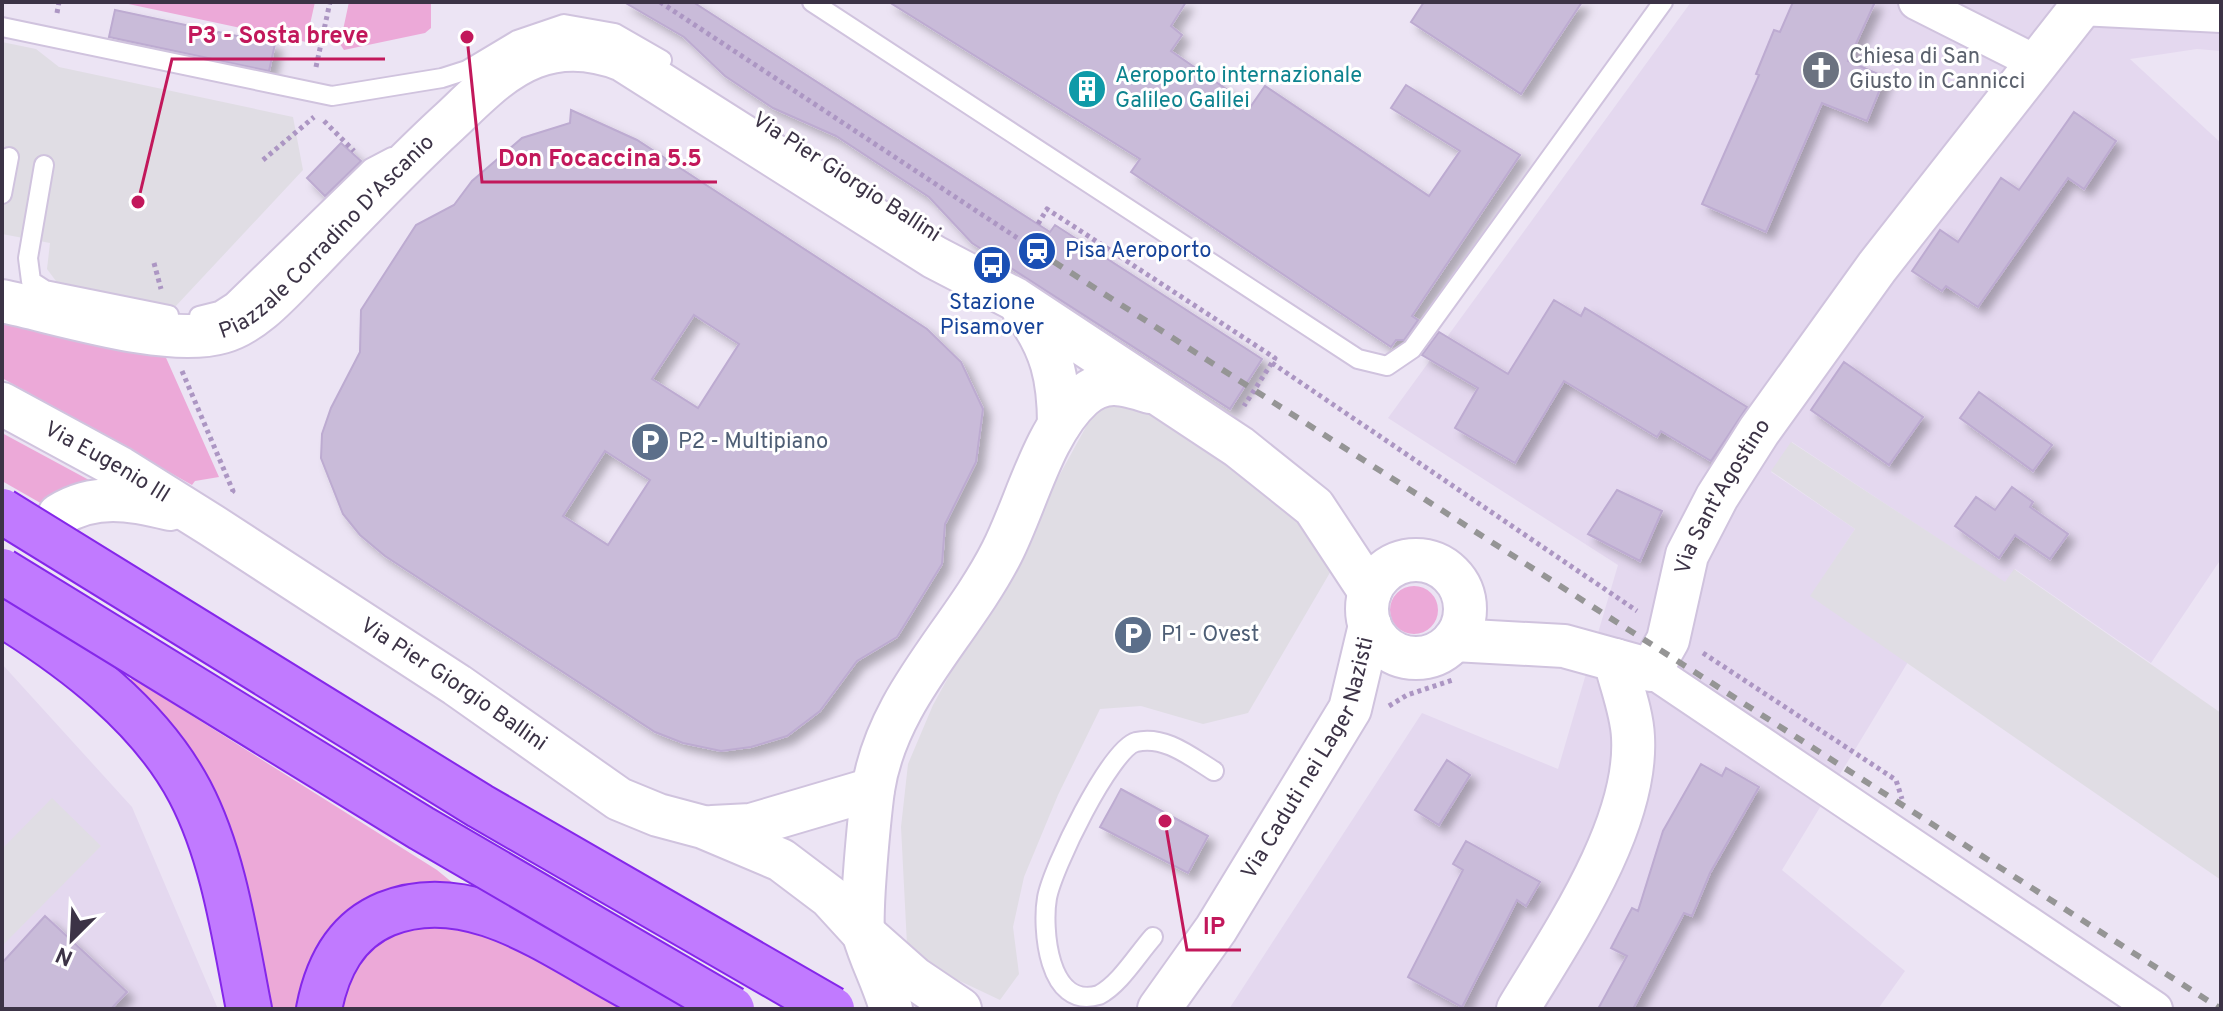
<svg xmlns="http://www.w3.org/2000/svg" width="2223" height="1011" font-family="Overpass,sans-serif">
  <style>
    .residential { fill: #e4d8ef }
    .green { fill: #eca9d8 }
    .parking { fill: #e0dde4 }
    .building { fill: #c9bbd9; stroke: #bdabd1; stroke-width: 2; fill-rule: evenodd; filter: url(#shadow) }
    .lines { fill: none; stroke-linecap: round; stroke-linejoin: round }
    .service-casing { stroke: #d0c3de; stroke-width: 22 }
    .minor-casing { stroke: #d0c3de; stroke-width: 38 }
    .tertiary-casing { stroke: #d0c3de; stroke-width: 46 }
    .trunk-casing { stroke: #8527ea; stroke-width: 48 }
    .path { stroke: #ac96c3; stroke-width: 5; stroke-dasharray: 4 4; stroke-linecap: butt }
    .service { stroke: #fff; stroke-width: 18 }
    .minor { stroke: #fff; stroke-width: 34 }
    .tertiary { stroke: #fff; stroke-width: 42 }
    .trunk { stroke: #c17aff; stroke-width: 44 }
    .rail { stroke: #959595; stroke-width: 6; stroke-dasharray: 10 10; stroke-linecap: butt }
    .trunk-bridge-casing { stroke: #8527ea; stroke-width: 48; stroke-linecap: butt }
    .trunk-bridge { stroke: #c17aff; stroke-width: 44 }
    .labels { text-anchor: middle; dominant-baseline: central; stroke-width: 6; stroke-linejoin: round; paint-order: stroke }
    .worship-label { font-size: 22px; fill: #5b616d; stroke: #fff; text-anchor: start }
    .culture-label { font-size: 22px; fill: #0d838f; stroke: #fff; text-anchor: start }
    .street-label { font-size: 22px; fill: #3c3346; stroke: #fff }
    .transit-label { font-size: 22px; fill: #164399; stroke: #fff; text-anchor: start }
    .service-label { font-size: 22px; fill: #4e5e75; stroke: #fff; text-anchor: start }
    .leader { fill: none; stroke: #c2185b; stroke-width: 3 }
    .callout-dot { fill: #c2185b; stroke: #fff; stroke-width: 3 }
    .callout-label { font-size: 24px; text-anchor: middle; font-weight: bold; fill: #c2185b; stroke: #fff; stroke-width: 6; stroke-linejoin: round; paint-order: stroke }
  </style>
  <defs>
    <filter id="shadow"><feDropShadow dx="7" dy="7" stdDeviation="4" flood-color="#0004"/></filter>
  </defs>
  <rect width="100%" height="100%" fill="#ece4f4"/>
  <path class="residential" d="M 1691,2 L 2221,2 L 2221,51 L 2197,49 L 2130,59 L 2221,143 L 2221,559 L 2151,663 L 2015,569 L 2005,583 L 1792,442 L 1771,472 L 1855,529 L 1811,596 L 1908,662 L 1782,870 L 1905,971 L 1878,1009 L 1229,1009 L 1422,713 L 1558,769 L 1618,565 L 1388,418 Z
    M 2,664 L 132,807 L 218,1009 L 2,1009 Z"/>
  <path class="green" d="M 119,2 L 315,2 L 306,42 Z
    M 349,2 L 431,2 L 431,28 L 425,33 L 344,50 L 340,44 Z
    M 2,311 L 159,342 L 219,477 L 195,481 L 192,485 L 2,378 Z
    M 2,433 L 89,480 L 66,489 L 44,505 L 2,481 Z
    M1390 610a24 24 0 1 1 48 0a24 24 0 1 1-48 0Z
    M 132,678 L 437,870 L 555,967 L 631,1009 L 269,1009 L 126,684 Z"/>
  <path class="parking" d="M 2,42 L 36,49 L 59,67 L 293,117 L 303,170 L 174,308 L 62,289 L 47,269 L 50,243 L 2,234 Z
    M 1133,402 L 1247,476 L 1290,509 L 1335,564 L 1248,713 L 1203,724 L 1141,706 L 1100,709 L 1058,795 L 1024,877 L 1013,927 L 1019,974 L 1000,1000 L 924,964 L 907,945 L 901,827 L 908,764 L 933,705 L 1098,405 Z
    M 1791,442 L 2005,582 L 2014,569 L 2221,713 L 2221,880 L 1810,596 L 1855,529 L 1771,471 Z
    M 52,798 L 101,846 L 2,946 L 2,849 Z"/>
  <path class="building" d="M 624,2 L 693,2 L 1050,232 L 1055,225 L 1262,359 L 1230,409 L 972,243 L 929,197 L 836,136 L 773,108 L 725,76 L 684,37 Z
    M 889,2 L 1186,2 L 1171,26 L 1182,35 L 1171,51 L 1251,106 L 1265,86 L 1429,196 L 1460,151 L 1391,108 L 1406,85 L 1520,155 L 1412,316 L 1418,320 L 1404,340 L 1396,340 L 1391,347 L 1131,172 L 1140,159 Z
    M 1424,2 L 1582,2 L 1521,94 L 1411,22 Z
    M 1793,2 L 1875,2 L 1848,61 L 1885,77 L 1867,121 L 1822,103 L 1766,232 L 1702,204 L 1759,75 L 1756,74 L 1774,30 L 1780,32 Z
    M 115,10 L 275,44 L 269,71 L 109,37 Z
    M 571,110 L 637,140 L 927,329 L 961,362 L 983,409 L 976,462 L 945,524 L 942,564 L 897,637 L 857,661 L 820,711 L 787,736 L 751,747 L 721,751 L 683,743 L 655,732 L 385,556 L 360,535 L 343,514 L 321,458 L 322,434 L 331,408 L 360,352 L 361,310 L 416,225 L 454,205 L 472,181 L 522,138 L 570,123 ZM 694,315 L 739,344 L 698,408 L 652,379 ZM 605,451 L 650,480 L 608,545 L 563,516 Z
    M 2074,112 L 2116,141 L 2084,189 L 2068,178 L 1978,307 L 1946,286 L 1942,291 L 1912,271 L 1940,230 L 1958,242 L 2001,178 L 2019,190 Z
    M 341,143 L 361,161 L 325,196 L 307,178 Z
    M 1554,300 L 1581,316 L 1585,308 L 1747,407 L 1711,461 L 1661,431 L 1657,437 L 1564,381 L 1515,463 L 1455,428 L 1478,388 L 1422,355 L 1439,332 L 1508,374 Z
    M 1844,362 L 1923,417 L 1889,465 L 1811,410 Z
    M 1979,392 L 2052,445 L 2033,471 L 1960,418 Z
    M 2012,487 L 2033,502 L 2030,507 L 2068,534 L 2050,559 L 2015,535 L 1999,558 L 1955,526 L 1976,497 L 1995,510 Z
    M 1617,490 L 1662,511 L 1640,561 L 1588,534 Z
    M 1447,760 L 1470,775 L 1439,825 L 1415,810 Z
    M 1701,764 L 1722,776 L 1726,768 L 1759,787 L 1710,873 L 1692,916 L 1684,913 L 1633,1009 L 1598,1009 L 1627,956 L 1611,948 L 1632,908 L 1638,911 L 1663,831 Z
    M 1121,789 L 1208,836 L 1188,873 L 1100,827 Z
    M 1466,841 L 1540,882 L 1526,906 L 1517,900 L 1462,1007 L 1408,977 L 1463,870 L 1453,864 Z
    M 45,916 L 127,992 L 111,1009 L 2,1009 L 2,963 Z"/>
  <g class="lines">
    <g class="service-casing">
      <path id="service" d="M 812,2 L 1358,359 L 1387,366 L 1412,349 L 1663,2
        M 2,27 L 332,96 L 442,78 L 467,70 L 517,40 L 564,24 L 615,33 L 662,60
        M 44,165 L 28,258 L 31,281 L 45,290 L 169,315
        M 2,194 L 9,157
        M 199,316 L 219,311 L 233,302 L 371,168 L 392,157
        M 1153,937 C 1137,955 1120,984 1099,995 C 1047,1011 1042,926 1047,898 C 1052,869 1110,749 1136,742 C 1165,735 1191,757 1214,771"/>
    </g>
    <g class="minor-casing">
      <path id="minor" d="M 1916,2 L 2035,62
        M 2080,8 L 2221,15
        M 1651,670 L 2155,1009"/>
    </g>
    <g class="tertiary-casing">
      <g id="tertiary">
        <path id="s1" d="M 2,301 C 60,313 167,348 222,332 C 255,323 284,288 307,265 C 353,217 399,168 448,123 C 474,99 500,70 534,57 C 563,46 595,49 623,60 L 934,257 L 1015,299 L 1239,447 L 1314,507 L 1370,592"/>
        <path d="M 1023,309 C 1052,347 1059,379 1059,425"/>
        <path id="s2" d="M 2,404 L 120,468 L 211,525 L 457,685 L 619,799 L 658,815 L 703,827 L 781,860 L 830,897 L 862,932 L 914,978 L 960,1009"/>
        <path d="M 59,515 C 94,493 131,499 170,509"/>
        <circle cx="1416" cy="609" r="49"/>
        <path id="s3" d="M 1454,640 L 1564,646 L 1651,670 L 1668,640 L 1687,555 L 1717,497 L 1759,431 L 1877,267 L 2085,2"/>
        <path d="M 712,827 L 751,825 L 873,789"/>
        <path d="M 891,1009 C 884,983 871,960 864,935 C 859,920 870,812 873,790 C 887,697 961,633 1002,552 C 1026,505 1043,432 1082,397 C 1104,377 1125,384 1150,392"/>
        <path id="s4" d="M 1159,1009 L 1216,929 L 1350,709 L 1370,625"/>
        <path d="M 1518,1009 C 1562,936 1638,826 1633,737 C 1632,712 1621,685 1615,660"/>
      </g>
    </g>
    <g class="trunk-casing">
      <path id="trunk" d="M 2,614 C 73,658 150,716 190,792 C 224,857 235,938 249,1009
        M 319,1009 C 327,968 345,931 386,914 C 488,873 586,977 678,1009"/>
    </g>
    <path class="path" d="M 660,2 L 1037,251
      M 57,13 L 59,2
      M 316,67 L 330,2
      M 324,121 L 354,151
      M 263,160 L 314,117
      M 1038,224 L 1047,209 L 1275,358 L 1244,406
      M 154,263 L 161,289
      M 1272,363 L 1637,611
      M 182,371 L 233,491 L 230,494
      M 1703,653 L 1896,780 L 1902,799
      M 1389,706 L 1407,695 L 1453,680"/>
    <use href="#service" class="service"/>
    <use href="#minor" class="minor"/>
    <use href="#tertiary" class="tertiary"/>
    <use href="#trunk" class="trunk"/>
    <path class="rail" d="M 1037,251 L 2221,1009"/>
    <g class="trunk-bridge-casing">
      <path id="trunk-bridge" d="M 2,511 L 480,806 L 832,1009
        M 2,571 L 421,828 L 732,1009"/>
    </g>
    <use href="#trunk-bridge" class="trunk-bridge"/>
  </g>
  <defs>
    <g id="church-disc" transform="scale(2)"><circle r="9.5" fill="#6b7280" stroke="#fff"/><path d="M-1.2-6h2.4v3.5h3.3v2.4h-3.3V6h-2.4V-.1h-3.3v-2.4h3.3Z" fill="#fff"/></g>
    <g id="building-disc" transform="scale(2)"><circle r="9.5" fill="#0f9aa8" stroke="#fff"/><path d="M-4-6H4V6H1V3H-1V6H-4ZM-2.5-4.3h1.7v1.8h-1.7ZM.8-4.3h1.7v1.8H.8ZM-2.5-1h1.7V.8h-1.7ZM.8-1h1.7V.8H.8Z" fill="#fff"/></g>
    <g id="station-disc" transform="scale(2)"><circle r="9.5" fill="#1a4fb4" stroke="#fff"/><path d="M-3-6H3Q5-6 5-4V2Q5 4 3 4L4.5 6H3L1.5 4h-3L-3 6H-4.5L-3 4Q-5 4-5 2V-4Q-5-6-3-6ZM-3.5-4v3h7v-3ZM-3.5 1v1.5H-2V1ZM2 1v1.5H3.5V1Z" fill="#fff"/></g>
    <g id="bus-disc" transform="scale(2)"><circle r="9.5" fill="#1a4fb4" stroke="#fff"/><path d="M-5-6H5V4H4V6H2V4H-2V6H-4V4H-5ZM-3.5-4V0h7V-4ZM-3.5 1.2v1.5H-2V1.2ZM2 1.2v1.5H3.5V1.2Z" fill="#fff"/></g>
    <g id="parking-disc" transform="scale(2)"><circle r="9.5" fill="#5c6f8a" stroke="#fff"/><path d="M-3.5-5.5H1a3.5 3.5 0 0 1 0 7H-1V5.5H-3.5ZM-1-3.4V-.6H.8a1.4 1.4 0 0 0 0-2.8Z" fill="#fff"/></g>
  </defs>
  <g fill-rule="evenodd">
    <use href="#church-disc" x="1821" y="70"/>
    <use href="#building-disc" x="1087" y="89"/>
    <use href="#station-disc" x="1037" y="251"/>
    <use href="#bus-disc" x="992" y="265"/>
    <use href="#parking-disc" x="650" y="442"/>
    <use href="#parking-disc" x="1133" y="635"/>
  </g>
  <g class="labels">
    <g class="worship-label">
      <text x="1849" y="57">Chiesa di San<tspan x="1849" dy="25">Giusto in Cannicci</tspan></text>
    </g>
    <g class="culture-label">
      <text x="1115" y="76">Aeroporto internazionale<tspan x="1115" dy="25">Galileo Galilei</tspan></text>
    </g>
    <g class="street-label">
      <text transform="translate(846 178) rotate(33)">Via Pier Giorgio Ballini</text>
      <text stroke="none"><textPath href="#s1" startOffset="366">Piazzale Corradino D'Ascanio</textPath></text>
      <text stroke="none"><textPath href="#s2" startOffset="120">Via Eugenio III</textPath></text>
      <text stroke="none"><textPath href="#s3" startOffset="390">Via Sant'Agostino</textPath></text>
      <text stroke="none"><textPath href="#s2" startOffset="532">Via Pier Giorgio Ballini</textPath></text>
      <text stroke="none"><textPath href="#s4" startOffset="294">Via Caduti nei Lager Nazisti</textPath></text>
    </g>
    <g class="transit-label">
      <text x="1065" y="251">Pisa Aeroporto</text>
      <text x="992" y="303" text-anchor="middle">Stazione<tspan x="992" dy="25">Pisamover</tspan></text>
    </g>
    <g class="service-label">
      <text x="678" y="442">P2 - Multipiano</text>
      <text x="1161" y="635">P1 - Ovest</text>
    </g>
  </g>
  <path class="leader" d="M138 202L172 59H385M467 37L482 182H717M1165 821L1187 950H1241"/>
  <g class="callout-dot">
    <circle cx="138" cy="202" r="8"/>
    <circle cx="467" cy="37" r="8"/>
    <circle cx="1165" cy="821" r="8"/>
  </g>
  <g class="callout-label">
    <text x="278" y="43">P3 - Sosta breve</text>
    <text x="600" y="166">Don Focaccina 5.5</text>
    <text x="1214" y="934">IP</text>
  </g>
  <rect width="2223" height="1011" fill="none" stroke="#3c3346" stroke-width="8"/>
  <g transform="translate(72 939) rotate(204)" stroke="#ffffff" stroke-width="6" paint-order="stroke">
  <path d="M0-6L14 30L0 20L-14 30Z" fill="#3c3346"/>
  <text y="-12" font-size="22" font-weight="bold" text-anchor="middle" fill="#3c3346">N</text>
  </g>
</svg>
